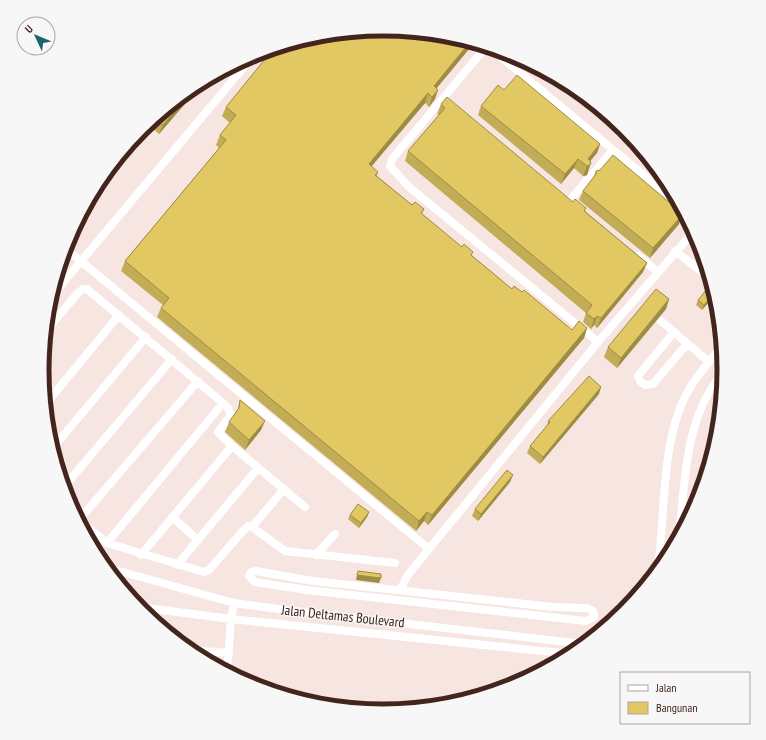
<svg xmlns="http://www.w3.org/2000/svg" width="766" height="740" font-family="'PT Sans Narrow',sans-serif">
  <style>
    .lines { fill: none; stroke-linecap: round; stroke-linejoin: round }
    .minor { stroke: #fff; stroke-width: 8 }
    .wall { fill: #c2ac55 }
    .shaded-wall { fill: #9e8c45 }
    .building { fill: #e1c863; stroke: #9e8c45 }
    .labels { text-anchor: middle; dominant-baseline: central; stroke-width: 3; stroke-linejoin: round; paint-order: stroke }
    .street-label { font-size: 14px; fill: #43251d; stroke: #f7f7f7 }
    .rim { fill: none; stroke: #43251d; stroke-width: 5 }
  </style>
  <rect width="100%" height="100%" fill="#f6e5e1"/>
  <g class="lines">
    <path class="minor" d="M 486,47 L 392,159 L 390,166 L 409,187 L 598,342
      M 490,48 L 680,205
      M 592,175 L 612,151
      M 570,200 L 587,180
      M 65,248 L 429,549
      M 675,251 L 709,277
      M 638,256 L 658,272
      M 51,297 L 254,55
      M 661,321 L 709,362
      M 46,331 L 77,294 L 83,289 L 87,289 L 223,403 L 228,408 L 231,415 L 218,432 L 232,446 L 141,555
      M 674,332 L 638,376 L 640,381 L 645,385 L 653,384 L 687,344
      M 45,405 L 119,315
      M 232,446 L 305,507
      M 52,449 L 146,337
      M 64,487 L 172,359
      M 172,517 L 198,540
      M 78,519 L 107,543 L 204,572 L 209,570 L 242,532 L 248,526 L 252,527 L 285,551 L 395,563
      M 79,520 L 198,381
      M 252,527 L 284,489
      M 679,535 C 686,477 684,418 724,371
      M 107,543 L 223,403
      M 316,555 L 335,534
      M 177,565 L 258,468
      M 105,567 L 234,603 L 286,610 L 584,644
      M 658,570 C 665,515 661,441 687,393 C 696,376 710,361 722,346
      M 256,571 L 313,581 L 553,607 L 587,608 L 593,611 L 594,617 L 586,621 L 307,590 L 255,582 L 249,576 L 251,572 Z
      M 401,589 L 407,576 L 429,549 L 598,342 L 694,231
      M 139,607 L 231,619 L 572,654
      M 189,650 L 229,653
      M 227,672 L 231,619 L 234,603"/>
  </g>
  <path class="wall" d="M 450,36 L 474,43 L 437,88 L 435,99 L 429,107 L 425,103 L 371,167 L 378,172 L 377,176 L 412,205 L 424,209 L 422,214 L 512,289 L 522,292 L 572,330 L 587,328 L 584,338 L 428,525 L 424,521 L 416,531 L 157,317 L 161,308 L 163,305 L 121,271 L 125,261 L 219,148 L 216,145 L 220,135 L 230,123 L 222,116 L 226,107 Z
    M 204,81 L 202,84 L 159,134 L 148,124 L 194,86 Z
    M 504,90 L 600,144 L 597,153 L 590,161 L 591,162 L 587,175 L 583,176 L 574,168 L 561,184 L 478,115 L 481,106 Z
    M 441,104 L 573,202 L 586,208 L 585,211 L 647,263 L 643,272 L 597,328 L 594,325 L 591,329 L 583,322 L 586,313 L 405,161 L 408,151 L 439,115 L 437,114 Z
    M 596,171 L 679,224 L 650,258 L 579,200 L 583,191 L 593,178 Z
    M 715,295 L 702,310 L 696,305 L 698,300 Z
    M 669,299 L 666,309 L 617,368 L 604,357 L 608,347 Z
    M 599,394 L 540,464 L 527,453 L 530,446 L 547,426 L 548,421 Z
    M 240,400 L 261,430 L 245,450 L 225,432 L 229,422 L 237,412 Z
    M 510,482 L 478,521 L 472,516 L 475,509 Z
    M 369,512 L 367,517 L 359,528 L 348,519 L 350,515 Z"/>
  <path class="shaded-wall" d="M 470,42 L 474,43 L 430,96 L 434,86 Z
    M 204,81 L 202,84 L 159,134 L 163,125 L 198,84 Z
    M 438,90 L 435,99 L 429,107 L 432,97 Z
    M 428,93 L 425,103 L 365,174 L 369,164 Z
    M 600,144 L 597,153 L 586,166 L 588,159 Z
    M 578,159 L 574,168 L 561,184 L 565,174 Z
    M 590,165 L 587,175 L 583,176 L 587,166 Z
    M 683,214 L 679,224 L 650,258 L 653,248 Z
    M 647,263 L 643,272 L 597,328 L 601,318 Z
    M 714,293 L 715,295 L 702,310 L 704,305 Z
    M 669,299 L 666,309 L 617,368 L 621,358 Z
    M 597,316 L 594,325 L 591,329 L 594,319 Z
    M 587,328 L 584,338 L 428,525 L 432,515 Z
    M 601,387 L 599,394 L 540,464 L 543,457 Z
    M 265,421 L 261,430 L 245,450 L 249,440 Z
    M 513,475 L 510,482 L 478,521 L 481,514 Z
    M 369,512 L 367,517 L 359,528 L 361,523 Z
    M 427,512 L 424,521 L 416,531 L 419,521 Z
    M 357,575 L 381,578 L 379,583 L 356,580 Z"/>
  <path class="building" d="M 383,29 L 450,36 L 470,42 L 434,86 L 438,90 L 432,97 L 428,93 L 369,164 L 378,172 L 375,175 L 412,205 L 415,202 L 424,209 L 421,213 L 462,247 L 464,244 L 473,252 L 471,255 L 512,289 L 514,286 L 522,292 L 524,290 L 572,330 L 579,321 L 587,328 L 432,515 L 427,512 L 419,521 L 161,308 L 169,298 L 125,261 L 226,140 L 220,135 L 236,115 L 226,107 L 274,48 L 317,36 Z
    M 517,75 L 600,144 L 588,159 L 591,162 L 590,165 L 587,166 L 578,159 L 565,174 L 481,106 L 498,85 L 504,90 Z
    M 198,84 L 163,125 L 155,118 L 194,86 Z
    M 447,97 L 573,202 L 575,199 L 586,208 L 584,211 L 647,263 L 601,318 L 597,316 L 594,319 L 586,313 L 592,305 L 408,151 L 445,108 L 441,104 Z
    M 613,155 L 683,214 L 653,248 L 583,191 L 596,174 L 596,171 L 600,170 Z
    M 711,284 L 714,293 L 704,305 L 698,300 Z
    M 656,289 L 669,299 L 621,358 L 608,347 Z
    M 589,376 L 601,387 L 543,457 L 530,446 L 550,422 L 548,421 Z
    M 240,400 L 265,421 L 249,440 L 229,422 L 239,408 Z
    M 507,470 L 513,475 L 481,514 L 475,509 Z
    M 358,504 L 369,512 L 361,523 L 350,515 Z
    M 358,571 L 381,574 L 381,578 L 357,575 Z"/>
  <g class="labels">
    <g class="street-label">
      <text transform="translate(343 616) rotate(6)">Jalan Deltamas Boulevard</text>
    </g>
  </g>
  <path d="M0 0H766V740H0ZM49 370a334 334 0 1 1 668 0a334 334 0 1 1-668 0Z" fill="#f7f7f7" fill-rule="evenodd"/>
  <path class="rim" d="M49 370a334 334 0 1 1 668 0a334 334 0 1 1-668 0Z"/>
  <rect x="620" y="672" width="130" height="52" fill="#f7f7f7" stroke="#afa3a0"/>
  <rect x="628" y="685" width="20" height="6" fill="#ffffff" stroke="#afa3a0"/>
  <text x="656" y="692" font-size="12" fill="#43251d">Jalan</text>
  <rect x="628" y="702" width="20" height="12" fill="#e1c863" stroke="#afa3a0"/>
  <text x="656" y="712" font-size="12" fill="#43251d">Bangunan</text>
  <g transform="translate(36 36) rotate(314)"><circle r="19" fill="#f7f7f7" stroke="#afa3a0"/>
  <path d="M0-3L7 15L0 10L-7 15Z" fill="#1b6272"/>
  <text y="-6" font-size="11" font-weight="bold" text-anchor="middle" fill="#43251d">U</text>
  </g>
</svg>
